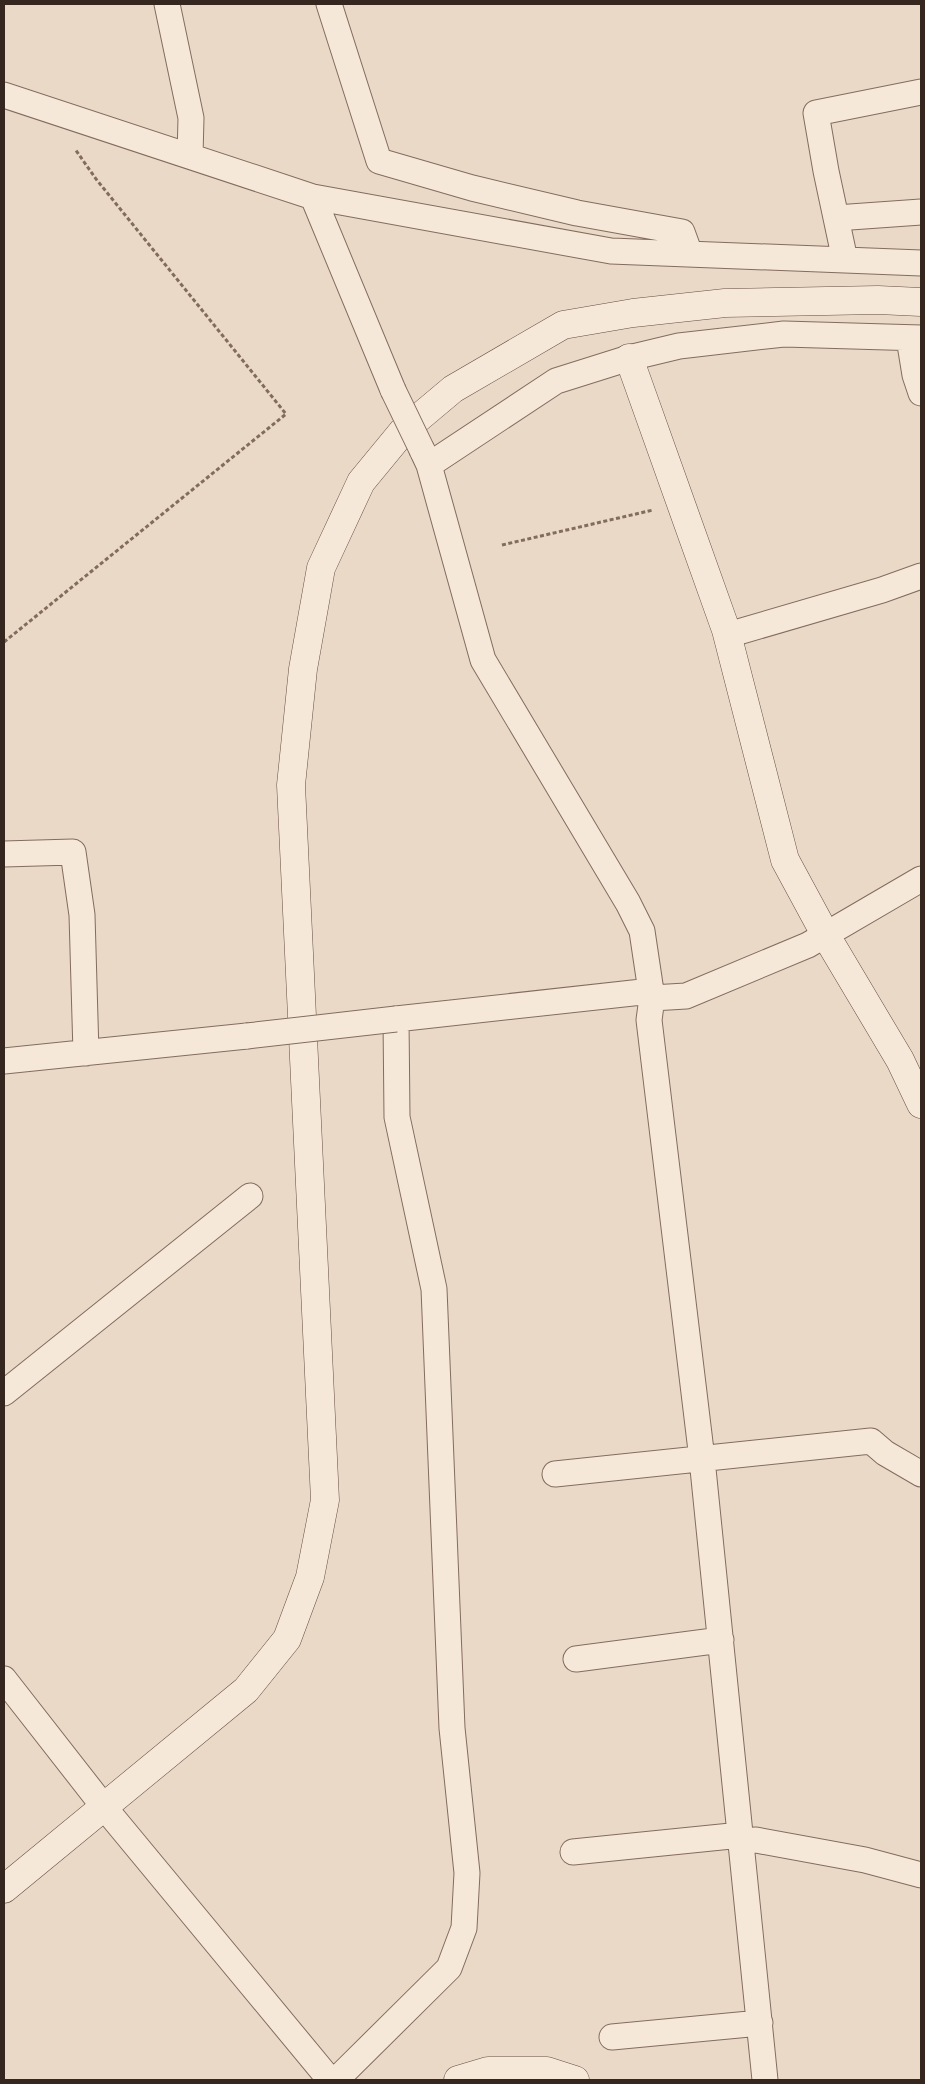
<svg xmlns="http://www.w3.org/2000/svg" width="925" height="2084" font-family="'Playfair Display',serif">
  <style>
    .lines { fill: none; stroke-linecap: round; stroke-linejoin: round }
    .street-casing { stroke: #836c5e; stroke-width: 27 }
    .secondary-casing { stroke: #654d41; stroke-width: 29 }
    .path { stroke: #836c5e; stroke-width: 3; stroke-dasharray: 4 2.5; stroke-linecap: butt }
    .street { stroke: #f5e8d9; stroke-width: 25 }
    .secondary { stroke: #f5e8d9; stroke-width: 28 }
    .street-bridge-casing { stroke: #836c5e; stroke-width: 27; stroke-linecap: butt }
    .street-bridge { stroke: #f5e8d9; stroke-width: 25 }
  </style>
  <rect width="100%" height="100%" fill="#ead9c7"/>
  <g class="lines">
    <g class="street-casing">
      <path id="street" d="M 167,4 L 191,118 L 190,156
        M 329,4 L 379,161 L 472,188 L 577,213 L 682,232 L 690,254
        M 4,95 L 313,197 L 611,251 L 921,263
        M 313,197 L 393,390
        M 836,218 L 921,212
        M 845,260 L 826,171 L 816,113 L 921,92
        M 909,338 L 915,375 L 921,393
        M 422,450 L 429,465 L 483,660 L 628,903 L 642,931 L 652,998 L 649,1020 L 702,1459 L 765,2080
        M 429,465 L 556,381 L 629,358 L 679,346 L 784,334 L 921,338
        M 728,635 L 882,590 L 921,576
        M 4,854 L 73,852 L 82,915 L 86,1053
        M 652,998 L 686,996 L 808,945 L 921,879
        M 4,1061 L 247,1036
        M 4,1393 L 250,1196
        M 555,1474 L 871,1441 L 885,1453 L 921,1474
        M 576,1659 L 721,1640
        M 4,1679 L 104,1807 L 330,2080
        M 742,1841 L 756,1840 L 865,1860 L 921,1875
        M 573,1852 L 741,1835
        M 612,2037 L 760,2023
        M 336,2080 L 449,1968 L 464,1928 L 467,1873 L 452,1728 L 434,1289 L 397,1117 L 396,1019 L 651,991"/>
    </g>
    <g class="secondary-casing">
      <path id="secondary" d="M 629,358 L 726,630 L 785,860 L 825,934 L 900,1060 L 921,1104
        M 4,1889 L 246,1690 L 287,1639 L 310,1577 L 325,1500 L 291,785 L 303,669 L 321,568 L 361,482 L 403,431 L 453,389 L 563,325 L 633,313 L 725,303 L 878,300 L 921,302
        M 458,2080 L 488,2071 L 547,2071 L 575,2080"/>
    </g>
    <path class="path" d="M 502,545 L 653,510
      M 4,642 L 286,414 L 96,179 L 75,149"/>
    <use href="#street" class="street"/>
    <use href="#secondary" class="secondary"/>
    <g class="street-bridge-casing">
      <path id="street-bridge" d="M 393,390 L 422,450
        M 247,1036 L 396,1019"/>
    </g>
    <use href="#street-bridge" class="street-bridge"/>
  </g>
  <rect width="925" height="2084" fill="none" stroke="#352720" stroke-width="10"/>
</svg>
